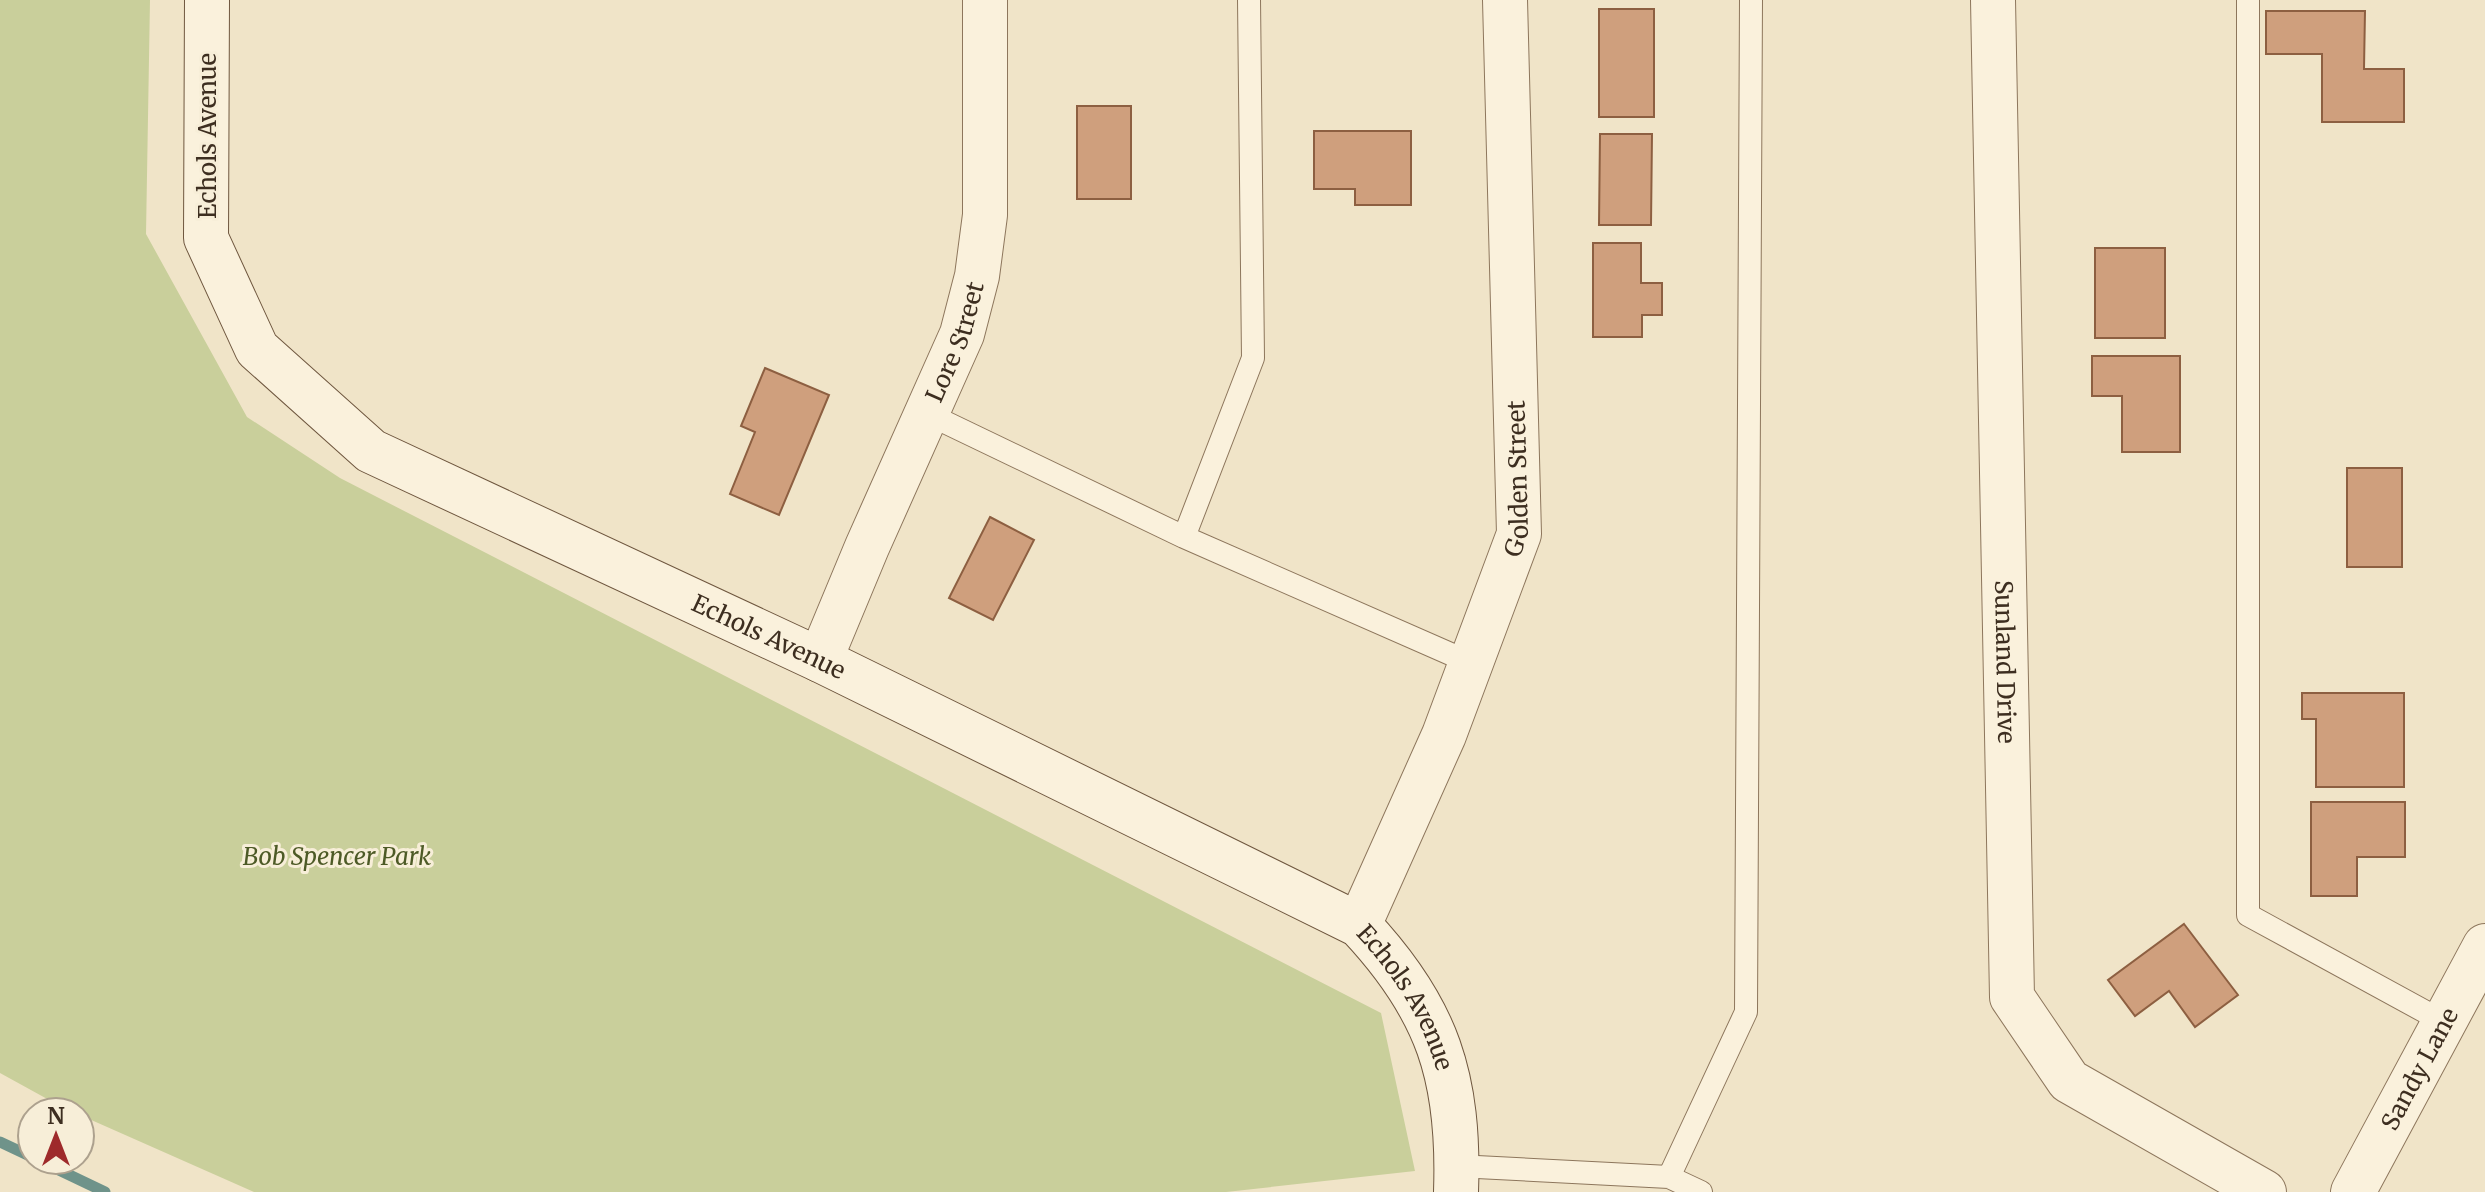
<svg xmlns="http://www.w3.org/2000/svg" width="2485" height="1192" font-family="Merriweather,serif">
  <style>
    .green { fill: #c9cf9b }
    .lines { fill: none; stroke-linecap: round; stroke-linejoin: round }
    .stream { stroke: #6f938a; stroke-width: 11 }
    .building { fill: #cf9f7d; stroke: #8d5f41; stroke-width: 2 }
    .lane-casing { stroke: #8d765c; stroke-width: 24 }
    .street-casing { stroke: #8d765c; stroke-width: 46 }
    .secondary-casing { stroke: #6f573f; stroke-width: 46 }
    .lane { stroke: #faf1dc; stroke-width: 22 }
    .street { stroke: #faf1dc; stroke-width: 44 }
    .secondary { stroke: #faf1dc; stroke-width: 44 }
    .labels { text-anchor: middle; dominant-baseline: central; stroke-width: 6; stroke-linejoin: round; paint-order: stroke }
    .street-label { font-size: 24px; fill: #3d2e20; stroke: #f7eed8 }
    .park-label { font-size: 24px; font-style: italic; fill: #4d5a26; stroke: #f7eed8 }
  </style>
  <rect width="100%" height="100%" fill="#f0e4c8"/>
  <path class="green" d="M 0,0 L 150,0 L 146,234 L 247,417 L 340,478 L 1381,1013 L 1415,1171 L 1226,1192 L 254,1192 L 80,1115 L 80,1112 L 60,1106 L 0,1073 Z"/>
  <g class="lines">
    <path class="stream" d="M 0,1142 L 32,1157
      M 38,1160 L 105,1192"/>
  </g>
  <path class="building" d="M 1599,9 L 1654,9 L 1654,117 L 1599,117 Z
    M 2266,11 L 2365,11 L 2364,69 L 2404,69 L 2404,122 L 2322,122 L 2322,54 L 2266,54 Z
    M 1077,106 L 1131,106 L 1131,199 L 1077,199 Z
    M 1314,131 L 1411,131 L 1411,205 L 1355,205 L 1355,189 L 1314,189 Z
    M 1600,134 L 1652,134 L 1651,225 L 1599,225 Z
    M 1593,243 L 1641,243 L 1641,283 L 1662,283 L 1662,315 L 1642,315 L 1642,337 L 1593,337 Z
    M 2095,248 L 2165,248 L 2165,338 L 2095,338 Z
    M 2092,356 L 2180,356 L 2180,452 L 2122,452 L 2122,396 L 2092,396 Z
    M 765,368 L 829,395 L 779,515 L 730,494 L 755,432 L 741,426 Z
    M 2347,468 L 2402,468 L 2402,567 L 2347,567 Z
    M 990,517 L 1034,540 L 993,620 L 949,598 Z
    M 2302,693 L 2404,693 L 2404,787 L 2316,787 L 2316,719 L 2302,719 Z
    M 2311,802 L 2405,802 L 2405,857 L 2357,857 L 2357,896 L 2311,896 Z
    M 2184,924 L 2238,995 L 2195,1027 L 2169,991 L 2135,1016 L 2108,980 Z"/>
  <g class="lines">
    <g class="lane-casing">
      <path id="lane" d="M 2248,0 L 2248,915 L 2444,1022
        M 928,414 L 1184,537 L 1471,663
        M 1184,537 L 1253,358 L 1249,0
        M 1457,1166 L 1669,1177 L 1701,1192
        M 1669,1177 L 1746,1012 L 1751,0"/>
    </g>
    <g class="street-casing">
      <g id="street">
        <path id="s1" d="M 1993,0 L 2012,997 L 2069,1081 L 2264,1192"/>
        <path id="s2" d="M 820,660 L 867,547 L 962,334 L 977,276 L 985,215 L 985,0"/>
        <path id="s3" d="M 1359,925 L 1444,735 L 1519,534 L 1505,0"/>
        <path id="s4" d="M 2353,1192 L 2485,946"/>
      </g>
    </g>
    <g class="secondary-casing">
      <g id="secondary">
        <path id="s5" d="M 207,0 L 206,238 L 257,349 L 371,451 L 820,660 L 1359,925 C 1438,1009 1460,1078 1456,1192"/>
      </g>
    </g>
    <use href="#lane" class="lane"/>
    <use href="#street" class="street"/>
    <use href="#secondary" class="secondary"/>
  </g>
  <g class="labels">
    <g class="street-label">
      <text transform="translate(207 136) rotate(-90)">Echols Avenue</text>
      <text stroke="none"><textPath href="#s2" startOffset="346">Lore Street</textPath></text>
      <text stroke="none"><textPath href="#s3" startOffset="478">Golden Street</textPath></text>
      <text stroke="none"><textPath href="#s5" startOffset="952">Echols Avenue</textPath></text>
      <text stroke="none"><textPath href="#s1" startOffset="662">Sunland Drive</textPath></text>
      <text stroke="none"><textPath href="#s5" startOffset="1696">Echols Avenue</textPath></text>
      <text stroke="none"><textPath href="#s4" startOffset="140">Sandy Lane</textPath></text>
    </g>
    <g class="park-label">
      <text x="337" y="856">Bob Spencer Park</text>
    </g>
  </g>
  <g transform="translate(56 1136)"><circle r="38" fill="#f7eed8" stroke="#ada18e" stroke-width="2"/>
  <path d="M0-6L14 30L0 20L-14 30Z" fill="#9e2a2b"/>
  <text y="-12" font-size="22" font-weight="bold" text-anchor="middle" fill="#3d2e20">N</text>
  </g>
</svg>
